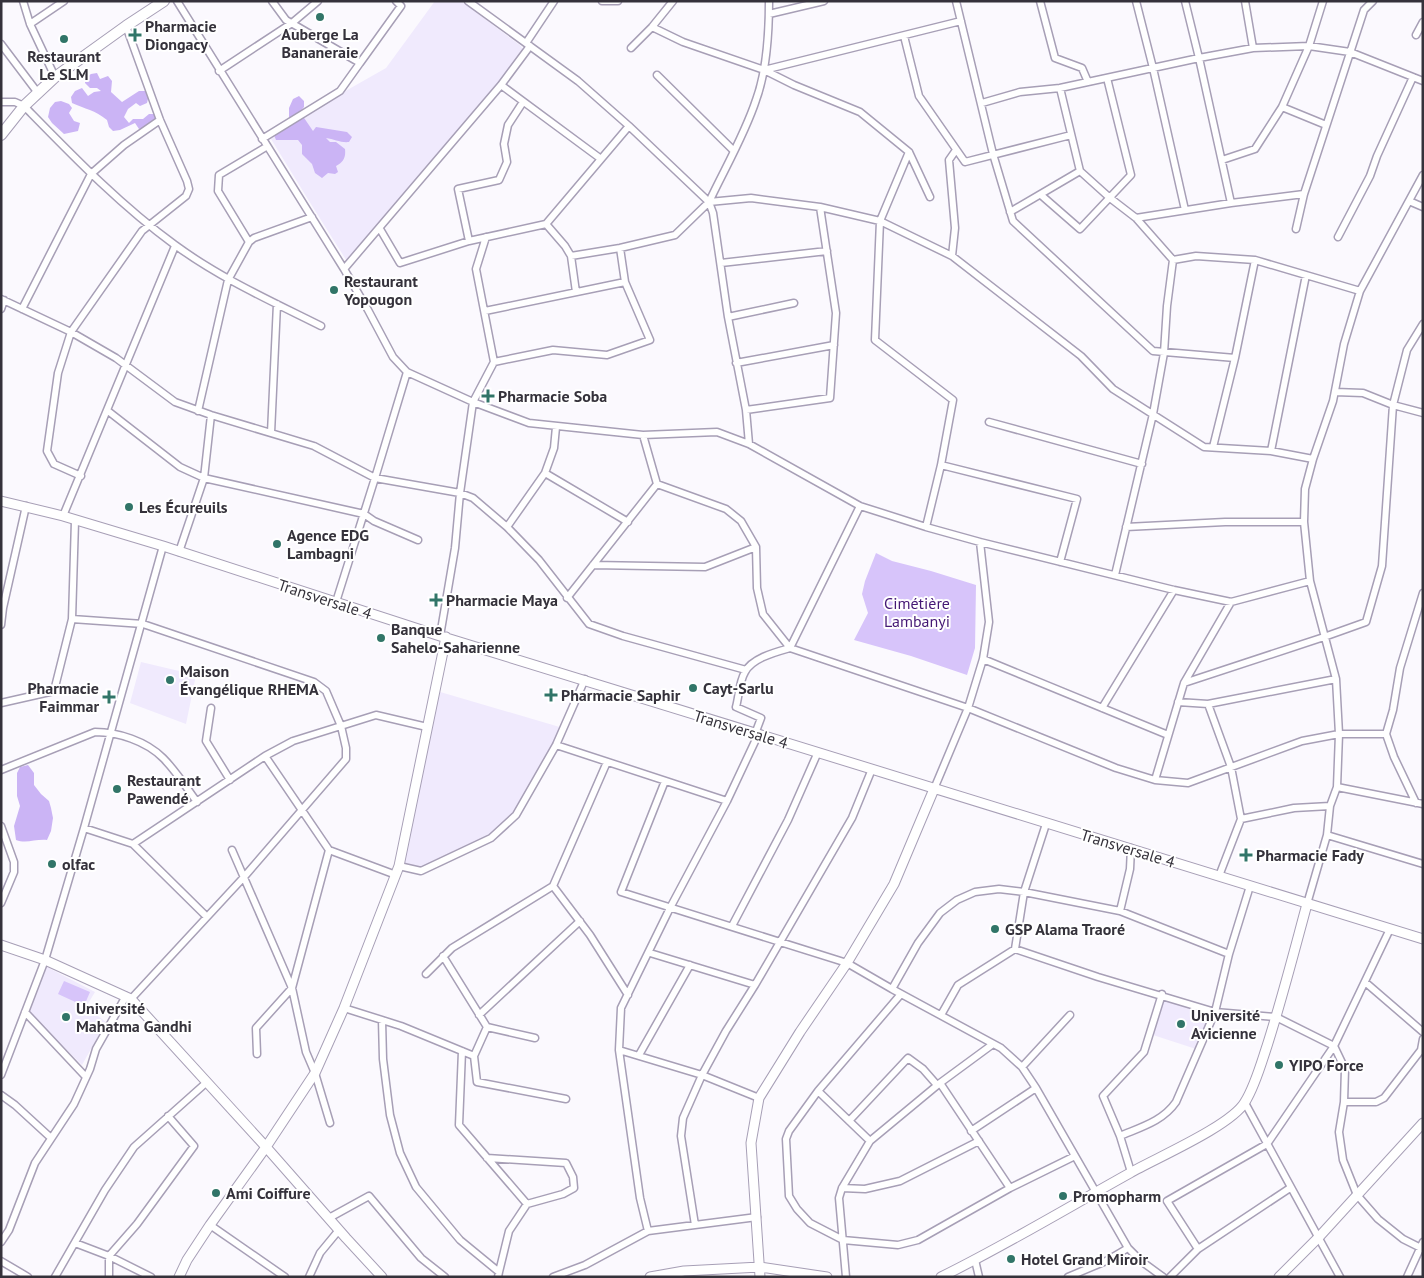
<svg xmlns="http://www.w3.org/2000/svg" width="1424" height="1278" font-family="'PT Sans',sans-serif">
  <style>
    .built { fill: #f0eafd }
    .green { fill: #d7c4fa }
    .forest { fill: #cbb4f5 }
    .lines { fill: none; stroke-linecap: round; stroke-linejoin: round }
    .street-casing { stroke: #a79fb6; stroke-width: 9 }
    .secondary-casing { stroke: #a79fb6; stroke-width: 11 }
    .primary-casing { stroke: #a79fb6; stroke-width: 12 }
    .street { stroke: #fff; stroke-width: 6 }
    .secondary { stroke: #fff; stroke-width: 9 }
    .primary { stroke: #fff; stroke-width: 10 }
    .poi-dot { fill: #317568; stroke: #fff; stroke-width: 2 }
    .labels { text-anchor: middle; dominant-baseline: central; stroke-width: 4; stroke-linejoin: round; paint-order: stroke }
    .poi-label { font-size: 16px; font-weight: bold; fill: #35323b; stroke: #fff; text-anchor: start }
    .street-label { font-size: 16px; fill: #35323b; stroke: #fff }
    .park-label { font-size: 16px; fill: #451975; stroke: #fff }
  </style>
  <rect width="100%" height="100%" fill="#fbf9fe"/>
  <path class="built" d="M 435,1 L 461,1 L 521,46 L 523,51 L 475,111 L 348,263 L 309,201 L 271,139 L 342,93 L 386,68 Z
    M 141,662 L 196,675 L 186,724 L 130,703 Z
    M 430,689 L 563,728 L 515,815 L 486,839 L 422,867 L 395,865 Z
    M 47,967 L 95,992 L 86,1007 L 106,1022 L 82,1065 L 28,1012 Z
    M 1163,1001 L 1210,1013 L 1196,1049 L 1153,1035 Z"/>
  <path class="green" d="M 876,553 L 892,561 L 931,571 L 976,585 L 975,648 L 967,675 L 911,656 L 854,640 L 868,613 L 862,594 L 865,581 Z
    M 64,981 L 90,992 L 84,1006 L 58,994 Z"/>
  <path class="forest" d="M 97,73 L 100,79 L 108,76 L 112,81 L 111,92 L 122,102 L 139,91 L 145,91 L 149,95 L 147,103 L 140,106 L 136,103 L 128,109 L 124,117 L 129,123 L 133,119 L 143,119 L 149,114 L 154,114 L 156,119 L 145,128 L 139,129 L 135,123 L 120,130 L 113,131 L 109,127 L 107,120 C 95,110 85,109 72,103 L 71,97 L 75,91 L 82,88 L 88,96 L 94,92 L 101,91 L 97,88 L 90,88 L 85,83 L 85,78 L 91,74 Z
    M 299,96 L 304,101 L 304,107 L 300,112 L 313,131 L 316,127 L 347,132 L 352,137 L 349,142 C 341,143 334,139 326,138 L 330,142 L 336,142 L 345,149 C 346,158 343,162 336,166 L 338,172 L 335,174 L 328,173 L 322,178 L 315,173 L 312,164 L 302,154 L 302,145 L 298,140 L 276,140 L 274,135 L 289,119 L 289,108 L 293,99 Z
    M 61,101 L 69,104 L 72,108 L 69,113 L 74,121 L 80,123 L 78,131 L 64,134 L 52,123 L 48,117 L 50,108 L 55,102 Z
    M 28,765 L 34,773 L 34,785 L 41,794 L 49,801 L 51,808 L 53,818 L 51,831 L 47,840 C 35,839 26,844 16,840 L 14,826 L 20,806 L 17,796 L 17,773 L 20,767 Z"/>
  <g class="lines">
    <g class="street-casing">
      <path id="street" d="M 23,1 L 30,24 L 55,77
        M 177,1 L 344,269 L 368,310 L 393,357 L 407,372 L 473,402 L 529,423 L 643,435 L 717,432 L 749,444 L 860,506 L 926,527 L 980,542 L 1174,590 L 1231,602 L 1310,581
        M 468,1 L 578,81 L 629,126 L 709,202
        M 602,1 L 618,1
        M 956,1 L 993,154 L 1013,221 L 1153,351 L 1235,358
        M 1040,1 L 1055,58 L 1082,68 L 1088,82
        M 1136,1 L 1153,68 L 1185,210
        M 1185,1 L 1199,58 L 1231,203
        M 1245,1 L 1253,48
        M 769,14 L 824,1
        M 30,24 L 64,1
        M 652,27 L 683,42 L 764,70 L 794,85 L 860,112 L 909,152 L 930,197
        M 1416,35 L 1423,22
        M 904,36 L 919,96 L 965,162 L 1071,135
        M 526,43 L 554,1
        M 1,44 L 38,93
        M 631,48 L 652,27 L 673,1
        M 360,63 L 401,6 L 396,1
        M 764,70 L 961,21
        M 219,71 L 292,23 L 318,1
        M 657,75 L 734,151
        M 501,85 L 601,159
        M 1060,88 L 1080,171 L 1110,198 L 1136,218 L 1173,260 L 1167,306 L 1164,353 L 1153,414 L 1115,575
        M 1,102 L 15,102 L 24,106 C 72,155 120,205 175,245 C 220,278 271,301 321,326
        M 982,103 L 1020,92 L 1060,88 L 1199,58 L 1253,48 L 1309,46 L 1350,52 L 1423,81
        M 1282,107 L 1326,125
        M 262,139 L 340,91 L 360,63 L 286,20 L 272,1
        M 909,152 L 880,221 L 875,340 L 953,400 L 941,465 L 926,527
        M 1222,160 L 1255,149 L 1282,107 L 1309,46 L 1323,1
        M 1041,195 L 1080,229 L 1131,175 L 1107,78
        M 1409,201 L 1423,207
        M 1010,212 L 1080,171
        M 1136,218 L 1231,203 L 1304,194
        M 546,224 L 565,246 L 571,256 L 576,292
        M 380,229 L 400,263 L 469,241 L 546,224 L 629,126
        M 1296,229 L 1304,194 L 1364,10 L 1373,1
        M 1338,237 L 1370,176 L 1377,156 L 1413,77
        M 469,241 L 458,189 L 499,180 L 507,162 L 504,144 L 508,125 L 523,102
        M 249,242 L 218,191 L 219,175 L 266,147
        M 571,256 L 620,248 L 675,235 L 709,202 L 751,198 L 820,207 L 880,221 L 952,256 L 1081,356 L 1113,389 L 1204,447 L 1271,451 L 1313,459
        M 952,256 L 955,228 L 949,160 L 956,150
        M 1173,260 L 1196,256 L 1255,260 L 1360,291
        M 721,263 L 827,251
        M 344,269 L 501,85 L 530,46
        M 1,299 L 71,332 L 116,358 L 175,402 L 211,415 L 314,446 L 375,478 L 460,493 L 473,498 L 507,527 L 539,560 L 589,624 L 623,636 L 746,670
        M 1,309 L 4,300
        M 22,309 L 91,174 L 124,145 L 160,120
        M 485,311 L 625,282
        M 728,317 L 794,303
        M 494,362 L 553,350 L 607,355 L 650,340 L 625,282 L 620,248
        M 736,363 L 834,345
        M 1335,392 L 1363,393 L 1393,405 L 1423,413
        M 746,410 L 830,398 L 836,313 L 820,207
        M 108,411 L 180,467 L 204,478 L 364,514 L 374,521 L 418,540
        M 198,411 L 228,280 L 249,242 L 254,238 L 312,217
        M 989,422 L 1142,464
        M 271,433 L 277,304
        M 749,444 L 746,410 L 728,317 L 713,213 L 709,202 C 724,170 745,134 756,100 C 767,70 769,34 769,1
        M 1213,447 L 1235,358 L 1255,260
        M 1271,451 L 1306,275
        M 941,465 L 1077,499 L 1060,562
        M 545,473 L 628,522
        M 81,476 L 54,464 L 47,451 L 58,373 L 71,332 L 142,231 L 186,196 L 189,189 L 187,181 L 160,120 L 126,26
        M 657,484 L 726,509 L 741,521 L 756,547 L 757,588 L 763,614 L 790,648 L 860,506
        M 63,516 L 175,246
        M 507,527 L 545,473 L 554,448 L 556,427
        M 1126,527 L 1225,522 L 1304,522
        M 179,552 L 204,478 L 211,415
        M 593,565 L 705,567 L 756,547
        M 567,598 L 657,484 L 643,435
        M 336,602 L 375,478 L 407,372
        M 72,619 L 143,624 L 314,682 L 326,691 L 341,726 L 346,748 L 346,759 L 244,877 L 131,999
        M 1,625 L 3,608 L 26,506
        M 440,636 L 455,548 L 460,493 L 473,402 L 494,362 L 476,269 L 486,237
        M 983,659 L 1168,735
        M 1184,683 L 1324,637 L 1366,622 L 1382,566 L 1393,405 L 1407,350 L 1423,324
        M 1178,702 L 1208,704 L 1336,679
        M 1,703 L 54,691 L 72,619 L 75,521
        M 1208,704 L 1231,767 L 1241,819 L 1294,808 L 1330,806
        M 211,708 L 206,741 L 230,780
        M 1102,708 L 1174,590
        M 755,734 L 761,718 L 736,707 C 739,696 739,682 745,672 C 752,658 776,652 790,648 L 968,708 L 1116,768 L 1155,780 L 1188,783 L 1302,741 L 1339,734 L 1386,734
        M 556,745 L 727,801
        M 265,756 L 329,850 L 396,875
        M 1,770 L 95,732 C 118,732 146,741 163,758 C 176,771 186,787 197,802
        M 1155,780 L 1184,683 L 1231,602
        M 665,781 L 621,892 L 847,963 L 892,989 L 1001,1048 L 1022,1067 L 1036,1088 L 1128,1248 L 1141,1261 L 1163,1277
        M 1337,787 L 1423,804
        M 934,789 L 968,708 L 983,659 L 989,622 L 980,542
        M 1416,803 L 1394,757 L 1386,734 L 1393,710 L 1400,668 L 1423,593
        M 1,826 L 14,862 L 14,872 L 1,903
        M 84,828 L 133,844 L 206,916
        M 1327,835 L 1423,864
        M 133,844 L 265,756 L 293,741 L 376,715 L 427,727
        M 232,850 L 292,988 L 306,1052 L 315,1073 L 330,1123
        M 399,866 L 421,871 L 491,838 L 516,815 L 556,745 L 585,679
        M 1219,876 L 1241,819
        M 553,886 L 590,935 L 628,995
        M 1307,904 L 1327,835 L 1330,806 L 1337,787 L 1339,734 L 1336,679 L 1310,581 L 1304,522 L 1305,489 L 1313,459 L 1333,401 L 1344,344 L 1360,291 L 1423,175
        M 1120,911 L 1130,869 L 1131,848
        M 732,926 L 788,820 L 818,752
        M 1015,949 L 1024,892 L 1046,824
        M 650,953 L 755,985
        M 443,956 L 487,1027 L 535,1038
        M 426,974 L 452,948 L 553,886 L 607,762
        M 1365,982 L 1423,1032
        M 892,989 L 918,943 L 940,913 L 957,900 L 975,892 L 999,889 L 1024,892 L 1120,911 L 1229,954
        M 901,994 L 818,1091 L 789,1131 L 786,1139 L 789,1196 L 797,1209 L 810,1223 L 843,1240 L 898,1245 L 918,1240 L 1010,1188 L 1075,1156
        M 344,1008 L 401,1026 L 474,1056 L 487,1027
        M 25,1012 L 86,1077
        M 479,1015 L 580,921
        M 941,1015 L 958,985 L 1015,949 L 1098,977 L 1215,1012 L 1276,1017 L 1334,1046 L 1345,1069 L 1344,1102 L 1339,1132 L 1343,1160 L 1357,1195 L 1378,1219 L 1403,1239 L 1423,1249
        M 382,1020 L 383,1059 L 390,1115 L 400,1153 L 416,1187 L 460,1240 L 499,1272 L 498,1277
        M 619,1050 L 702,1075 L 759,1098
        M 462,1051 L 459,1125 L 527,1204
        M 257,1054 L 256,1028 L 292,988 L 329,850
        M 639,1055 L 690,965
        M 474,1056 L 477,1082 L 566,1099
        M 1022,1067 L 1070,1015
        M 1,1075 L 45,960 L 84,828 L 163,546
        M 940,1083 L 1010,1188
        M 818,1091 L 870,1141
        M 1,1095 L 15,1105 L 51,1138
        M 1344,1102 L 1376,1102 L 1384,1098 L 1421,1050 L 1423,1039
        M 1245,1103 L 1340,1277
        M 849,1121 L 908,1058 L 923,1069 L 937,1085
        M 971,1131 L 1036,1088
        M 1120,1136 C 1141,1127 1163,1121 1176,1102 L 1215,1012 L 1229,954 L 1250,886
        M 487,1158 L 566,1163 L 573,1177 L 574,1188 L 563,1194 L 527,1204 L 509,1231 L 499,1272
        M 1131,1172 L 1120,1136 L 1103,1096 L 1144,1052 L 1162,994
        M 842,1188 L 865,1189 L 900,1181 L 979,1141
        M 329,1218 L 369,1196 L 421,1258 L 445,1277
        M 210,1225 L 285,1277
        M 695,1225 L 681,1136 L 683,1118 L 702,1075 L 726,1031 L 755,985 L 852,818 L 872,769
        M 648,1231 L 640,1198 L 619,1050 L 621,1008 L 670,908 L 727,801 L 758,735
        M 1,1242 L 9,1230 L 35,1163 L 74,1104 L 90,1069 L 96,1049 L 126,996
        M 75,1243 L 109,1256 L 151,1277
        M 1198,1249 L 1167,1201 L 1267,1144 L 1334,1046 L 1390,929
        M 975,1260 L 979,1277
        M 1,1261 L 28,1277
        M 55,1277 L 105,1190 L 134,1147 L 207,1082
        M 109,1277 L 109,1256 L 137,1224 L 194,1146 L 168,1116
        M 309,1277 L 320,1253 L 339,1230
        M 553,1277 L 585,1265 L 648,1231 L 757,1217
        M 846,1277 L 839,1198 L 842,1188 L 870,1141 L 940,1083 L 993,1044
        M 1068,1277 L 1106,1261 L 1128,1248
        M 1170,1277 L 1198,1249 L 1290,1188
        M 1407,1277 L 1423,1242"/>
    </g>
    <g class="secondary-casing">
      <path id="secondary" d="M 1,501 L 63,516 L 163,546 L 440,636 L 1423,939
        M 1,945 L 45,960 L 131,999 L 266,1147 L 346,1238 L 382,1277
        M 179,1277 L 187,1260 L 210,1225 L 266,1147 L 315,1073 L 344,1008 L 399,866 L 446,637
        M 650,1277 L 684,1271 L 760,1267 L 827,1277
        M 760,1277 L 751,1143 L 759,1098 L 800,1032 L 847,963 L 894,884 L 934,789
        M 941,1277 C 1006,1245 1067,1208 1130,1173 C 1156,1158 1231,1126 1245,1102 C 1255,1086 1261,1064 1267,1046 C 1282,999 1294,952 1307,904
        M 1279,1277 L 1318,1238 L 1423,1123"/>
    </g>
    <g class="primary-casing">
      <path id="primary" d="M 1,135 L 24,106 L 55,77 L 126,26 L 164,1"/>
    </g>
    <use href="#street" class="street"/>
    <use href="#secondary" class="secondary"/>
    <use href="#primary" class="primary"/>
  </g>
  <g class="poi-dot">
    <circle cx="320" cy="17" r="5"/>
    <path d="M132.5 27.5h5v5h5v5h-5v5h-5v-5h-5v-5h5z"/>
    <circle cx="64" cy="39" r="5"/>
    <circle cx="334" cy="290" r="5"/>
    <path d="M485.5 388.5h5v5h5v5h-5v5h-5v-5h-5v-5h5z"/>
    <circle cx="129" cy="507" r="5"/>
    <circle cx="277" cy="544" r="5"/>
    <path d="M433.5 592.5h5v5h5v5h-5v5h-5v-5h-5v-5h5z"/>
    <circle cx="381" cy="638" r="5"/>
    <circle cx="170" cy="680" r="5"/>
    <circle cx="693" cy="688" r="5"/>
    <path d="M548.5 687.5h5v5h5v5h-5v5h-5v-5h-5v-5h5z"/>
    <path d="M106.5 689.5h5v5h5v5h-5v5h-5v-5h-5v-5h5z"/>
    <circle cx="117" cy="789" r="5"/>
    <path d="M1243.5 847.5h5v5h5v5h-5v5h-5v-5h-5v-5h5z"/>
    <circle cx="52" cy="864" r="5"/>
    <circle cx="995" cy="929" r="5"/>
    <circle cx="66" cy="1017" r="5"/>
    <circle cx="1181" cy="1024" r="5"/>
    <circle cx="1279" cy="1065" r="5"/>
    <circle cx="216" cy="1193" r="5"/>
    <circle cx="1063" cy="1196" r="5"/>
    <circle cx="1011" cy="1259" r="5"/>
  </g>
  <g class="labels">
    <g class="poi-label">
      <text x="145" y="26">Pharmacie<tspan x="145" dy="18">Diongacy</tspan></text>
      <text x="320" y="34" text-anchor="middle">Auberge La<tspan x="320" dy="18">Bananeraie</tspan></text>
      <text x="64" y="56" text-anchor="middle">Restaurant<tspan x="64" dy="18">Le SLM</tspan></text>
      <text x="344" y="281">Restaurant<tspan x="344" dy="18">Yopougon</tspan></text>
      <text x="498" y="396">Pharmacie Soba</text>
      <text x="139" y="507">Les Écureuils</text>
      <text x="287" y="535">Agence EDG<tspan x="287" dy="18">Lambagni</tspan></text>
      <text x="446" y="600">Pharmacie Maya</text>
      <text x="391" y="629">Banque<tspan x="391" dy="18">Sahelo-Saharienne</tspan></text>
      <text x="180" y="671">Maison<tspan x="180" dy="18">Évangélique RHEMA</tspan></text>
      <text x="99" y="688" text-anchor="end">Pharmacie<tspan x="99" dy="18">Faimmar</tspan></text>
      <text x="703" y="688">Cayt-Sarlu</text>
      <text x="561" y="695">Pharmacie Saphir</text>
      <text x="127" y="780">Restaurant<tspan x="127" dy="18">Pawendé</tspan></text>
      <text x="1256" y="855">Pharmacie Fady</text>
      <text x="62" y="864">olfac</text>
      <text x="1005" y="929">GSP Alama Traoré</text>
      <text x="76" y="1008">Université<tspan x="76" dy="18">Mahatma Gandhi</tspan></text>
      <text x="1191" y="1015">Université<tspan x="1191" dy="18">Avicienne</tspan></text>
      <text x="1289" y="1065">YIPO Force</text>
      <text x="226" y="1193">Ami Coiffure</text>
      <text x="1073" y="1196">Promopharm</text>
      <text x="1021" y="1259">Hotel Grand Miroir</text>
    </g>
    <g class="street-label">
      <text transform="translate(325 599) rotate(18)">Transversale 4</text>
      <text transform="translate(741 729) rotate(17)">Transversale 4</text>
      <text transform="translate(1128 848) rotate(17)">Transversale 4</text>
    </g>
    <g class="park-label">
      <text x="917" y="603">Cimétière<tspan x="917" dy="18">Lambanyi</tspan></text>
    </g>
  </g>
  <rect width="1424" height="1278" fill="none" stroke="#35323b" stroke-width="5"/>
</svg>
